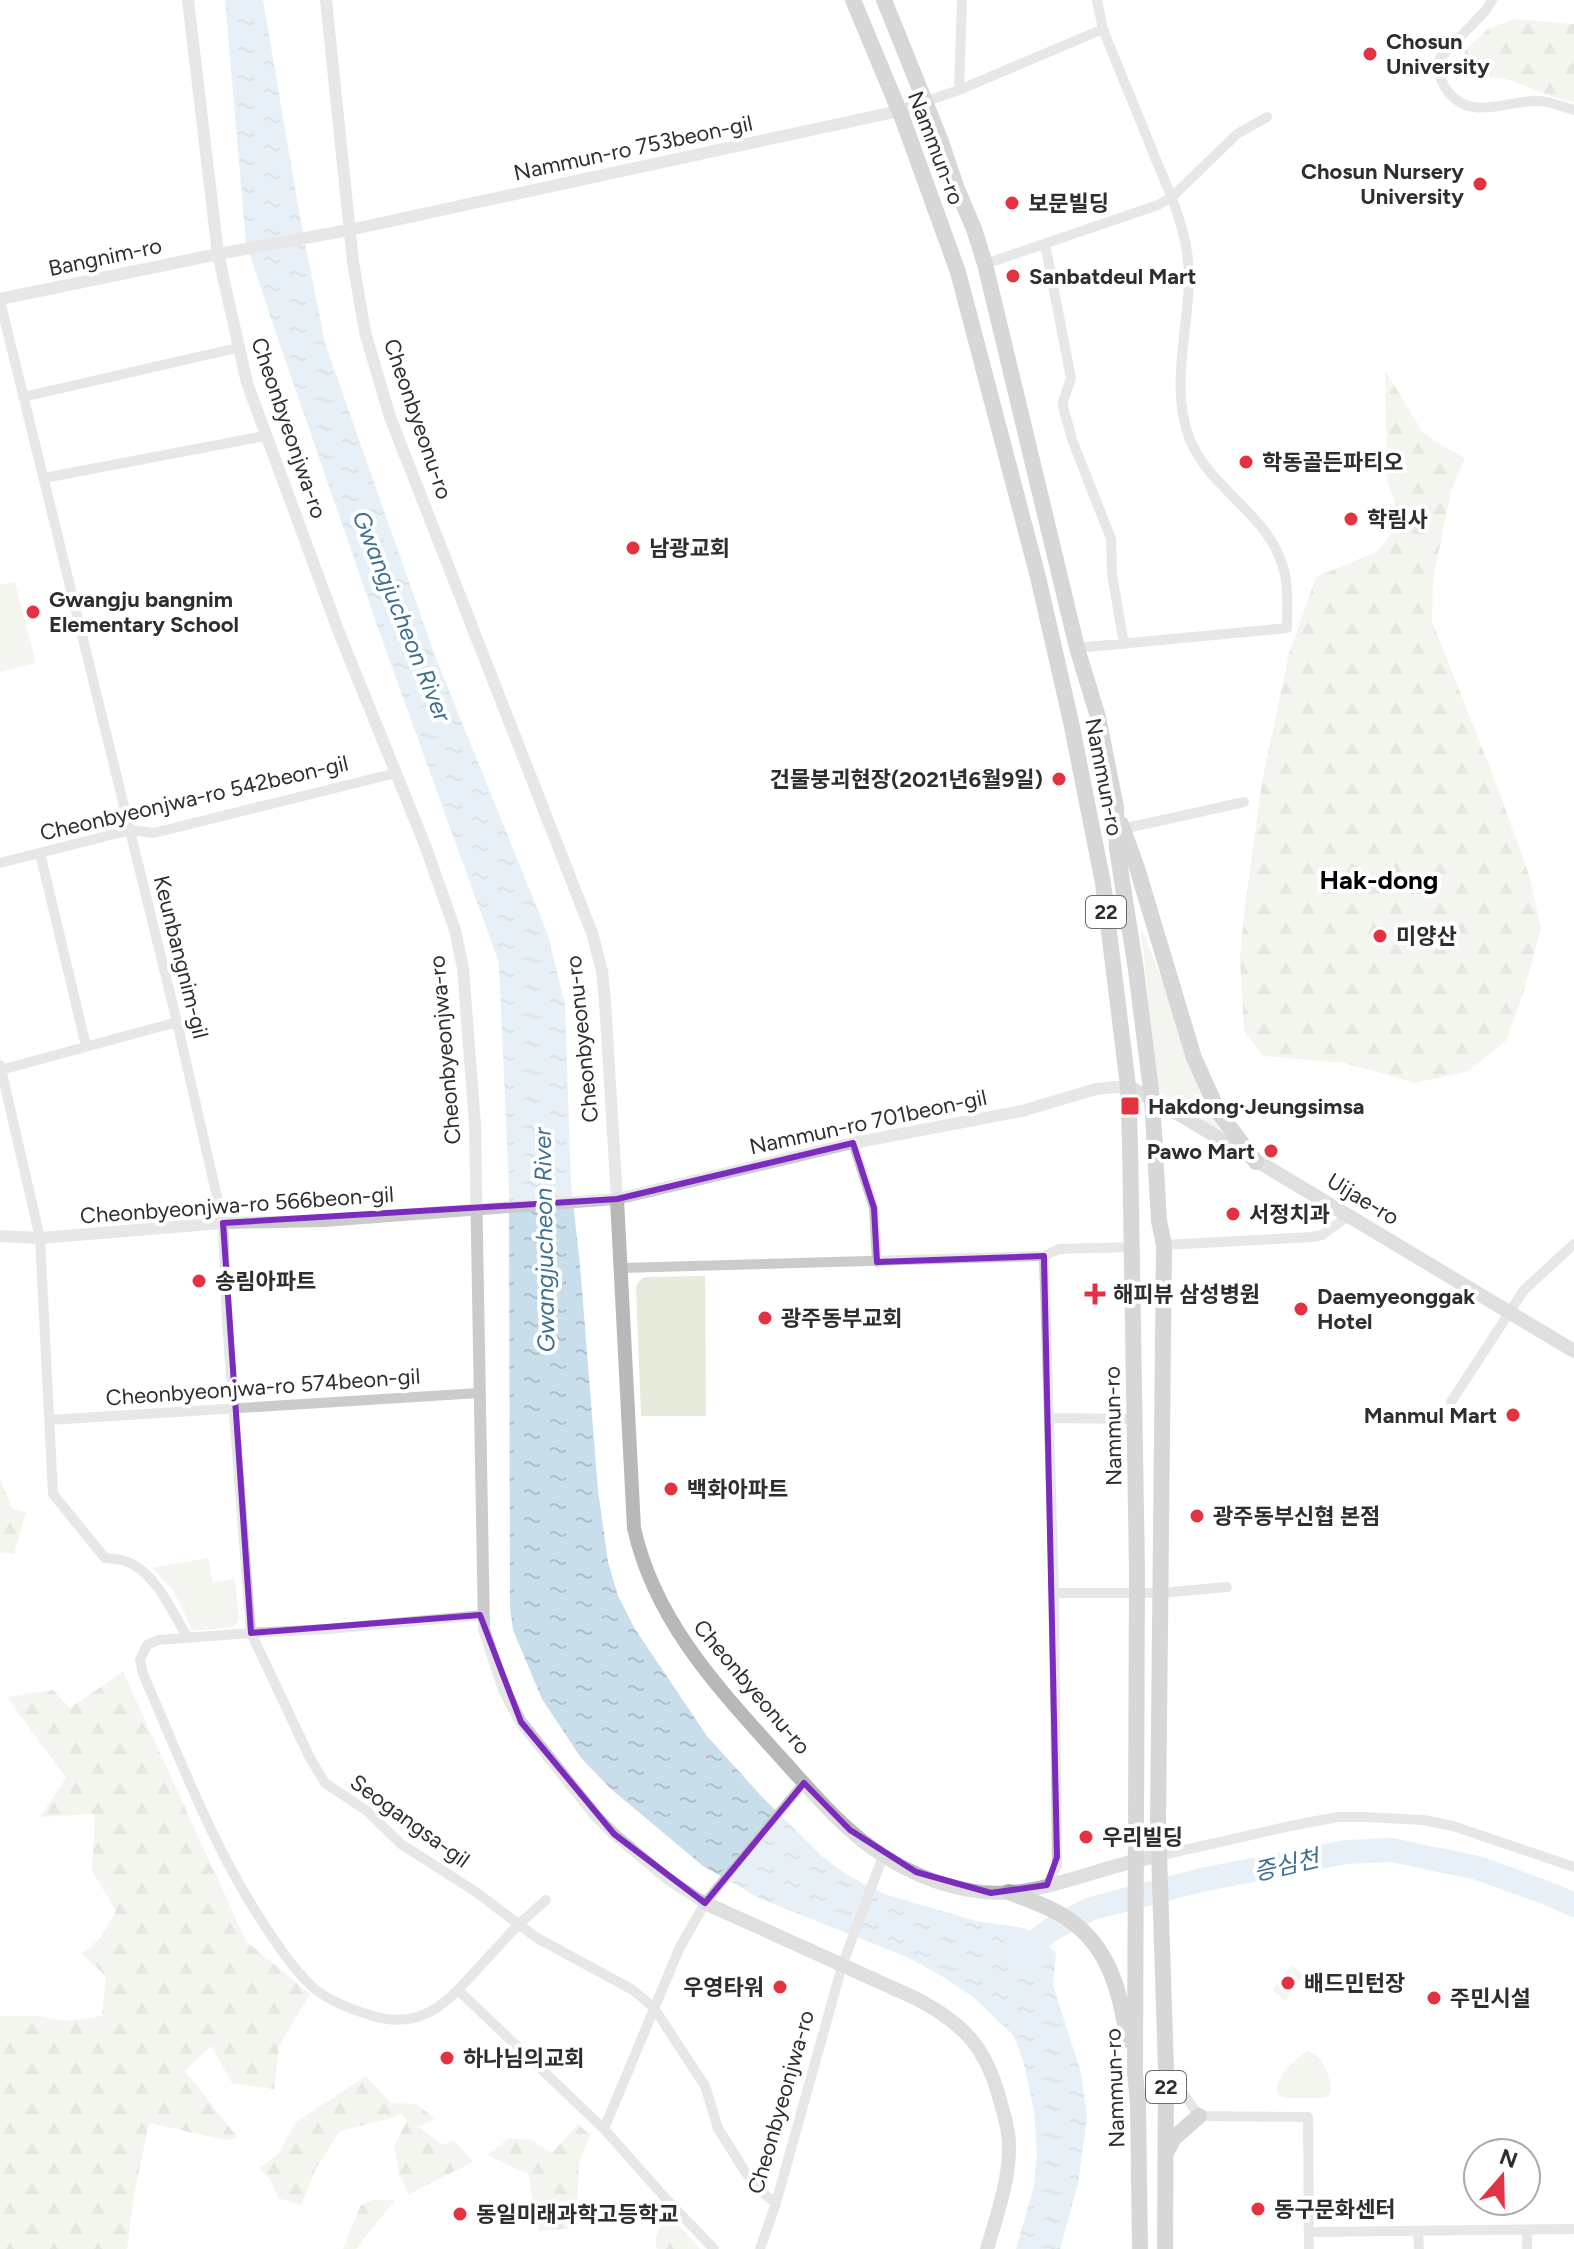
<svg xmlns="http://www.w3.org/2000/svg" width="1574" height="2249" font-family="Figtree,'Noto Sans KR',sans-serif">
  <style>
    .green { fill: #e5ecdc }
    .forest { fill: url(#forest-firs) }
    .water { fill: url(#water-ripples) }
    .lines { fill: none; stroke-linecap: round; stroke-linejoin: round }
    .river { stroke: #c8deeb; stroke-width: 24 }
    .minor { stroke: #cbcbcb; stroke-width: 10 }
    .tertiary { stroke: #cbcbcb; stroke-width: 12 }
    .secondary { stroke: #b8b8b8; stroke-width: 14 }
    .primary { stroke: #a6a6a6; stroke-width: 16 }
    .marked { fill: none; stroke: #7b2cbf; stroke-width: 6; stroke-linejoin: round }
    .poi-dot { fill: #e33241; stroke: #fff; stroke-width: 3 }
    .labels { text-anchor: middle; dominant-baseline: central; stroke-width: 8; stroke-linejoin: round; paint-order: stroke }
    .shield { fill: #fff; stroke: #6d6d6d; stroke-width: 2 }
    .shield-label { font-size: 20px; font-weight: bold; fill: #2e2e2e }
    .poi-label { font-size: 22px; font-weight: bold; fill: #2e2e2e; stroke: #fff; text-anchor: start }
    .street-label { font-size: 22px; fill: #2e2e2e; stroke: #fff }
    .water-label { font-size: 24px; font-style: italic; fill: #3d7090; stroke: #fff }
    .quarter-label { font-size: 26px; font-weight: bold; fill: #000; stroke: #fff }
  </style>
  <defs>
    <pattern id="forest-firs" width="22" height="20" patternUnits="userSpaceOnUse" patternTransform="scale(2)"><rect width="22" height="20" fill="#e5ecdc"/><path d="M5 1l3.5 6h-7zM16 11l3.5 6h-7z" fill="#c5cbbd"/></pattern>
    <pattern id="water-ripples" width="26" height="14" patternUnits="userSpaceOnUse" patternTransform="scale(2)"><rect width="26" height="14" fill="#c8deeb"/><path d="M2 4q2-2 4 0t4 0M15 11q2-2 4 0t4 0" fill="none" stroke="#acbfca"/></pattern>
  </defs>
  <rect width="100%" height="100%" fill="#fff"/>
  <path class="green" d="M 15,582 L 36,663 L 0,672 L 0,585 Z
    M 1141,927 L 1167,992 L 1236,1146 L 1164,1099 L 1157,1086 Z
    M 705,1276 L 706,1416 L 641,1416 L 636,1288 C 638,1282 640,1279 646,1277 Z
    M 208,1558 L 213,1583 L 235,1579 L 239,1620 L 233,1627 L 193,1631 L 173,1590 L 152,1568 Z
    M 1291,1965 L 1304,1975 L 1285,2001 L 1272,1990 Z
    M 1307,2051 C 1323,2055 1331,2077 1331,2093 L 1327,2097 L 1321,2098 L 1283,2098 L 1277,2094 C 1274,2076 1294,2061 1307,2051 Z"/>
  <path class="forest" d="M 1515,19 L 1574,24 L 1574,102 L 1560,99 L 1506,79 L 1459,75 L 1465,50 L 1489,28 Z
    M 1385,370 L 1422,431 L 1444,447 L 1465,458 L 1451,491 L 1433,580 L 1432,621 L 1497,786 L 1530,878 L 1541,928 L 1524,991 L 1506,1041 L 1467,1072 L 1415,1083 L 1344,1063 L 1263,1056 L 1244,1030 L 1240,957 L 1245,906 L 1262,782 L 1289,654 L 1316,577 L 1378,551 L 1388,538 L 1399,515 L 1387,478 Z
    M 0,1479 L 12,1508 L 26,1512 L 14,1554 L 0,1552 Z
    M 123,1672 L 246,1941 L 310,1994 L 279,2046 L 274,2089 L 232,2083 L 211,2046 L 185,2071 L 238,2138 L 225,2140 L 149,2123 L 134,2195 L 127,2249 L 0,2249 L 0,2016 L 38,2016 L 66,2021 L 102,2016 L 106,1976 L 82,1954 L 101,1937 L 116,1911 L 92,1871 L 95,1814 L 40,1817 L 66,1778 L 7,1697 L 53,1690 L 70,1708 Z
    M 366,2076 L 391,2103 L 416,2104 L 435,2118 L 419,2127 L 442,2145 L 454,2140 L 473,2162 L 409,2194 L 399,2174 L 394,2146 L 407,2121 L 400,2113 L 392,2118 L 340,2131 L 316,2168 L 301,2205 L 278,2198 L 270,2179 L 259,2168 L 279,2153 L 295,2123 Z
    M 578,2124 L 590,2135 L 579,2163 L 576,2228 L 539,2231 L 528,2174 L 487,2155 L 509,2138 L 532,2140 L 552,2153 Z
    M 373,2200 L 395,2200 L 356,2249 L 343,2249 L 361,2205 Z
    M 667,2211 L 700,2249 L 657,2249 L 655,2239 Z"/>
  <path class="water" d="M 225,0 L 263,0 L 301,223 L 325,343 L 435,656 L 548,935 L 565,1005 L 571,1184 L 580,1265 L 598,1490 L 608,1562 L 618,1596 L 635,1629 L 707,1736 L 764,1799 L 823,1857 L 847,1875 L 884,1894 L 976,1921 L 1025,1928 L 1056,1953 L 1053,1985 L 1081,2073 L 1087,2117 L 1078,2184 L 1060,2249 L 1016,2249 L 1034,2186 L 1037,2154 L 1034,2110 L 1023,2060 L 1013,2035 L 973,1997 L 945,1978 L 907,1957 L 761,1899 L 703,1866 L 611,1789 L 581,1758 L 542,1699 L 513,1630 L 510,1608 L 509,1189 L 499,963 L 384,645 L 279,342 L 246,243 Z"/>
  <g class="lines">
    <path class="river" d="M 1012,1951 L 1024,1950 L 1052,1929 L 1090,1909 L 1201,1880 L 1346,1852 L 1391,1850 L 1478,1868 L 1552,1895 L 1574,1905"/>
    <path class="minor" d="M 1492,0 L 1486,10 L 1440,58 C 1437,71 1441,83 1449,93 C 1473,121 1507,100 1538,101 C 1550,101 1562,107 1574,110
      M 959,90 L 962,0
      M 924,102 L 959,90 L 1103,29
      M 1045,244 L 1071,378 L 1063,402 L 1063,407 L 1073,442 L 1111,539 L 1112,574 L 1124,644
      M 985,264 L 1158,205 L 1172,197 L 1237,134 L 1267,117
      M 0,301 L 177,1022 L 223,1223 L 227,1323 L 251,1633 L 310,1758 L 325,1783 L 367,1811 L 401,1844 L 476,1892 L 537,1938 L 633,1990 L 654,2008 L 705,2086 L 718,2128 L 744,2170 L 759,2190 L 776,2203
      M 23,397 L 237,348
      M 44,478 L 265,436
      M 1077,648 L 1287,628 C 1287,607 1289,586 1283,567 C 1269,515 1211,490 1190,440 C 1166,380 1196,314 1187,252 C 1182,220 1169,190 1156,160 C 1139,116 1120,73 1103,29 L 1097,0
      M 1122,829 L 1244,802
      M 40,853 L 86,1046
      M 0,863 L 130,830 L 154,833 L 396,773
      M 0,1065 L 40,1238 L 53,1494 L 105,1558 C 113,1559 123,1559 130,1563 C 155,1573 174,1614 187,1637
      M 1,1070 L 177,1022
      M 853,1143 L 874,1208 L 877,1262
      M 1164,1245 L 1313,1237 L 1322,1235 L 1348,1216
      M 1044,1256 L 1054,1593 L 1160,1593 L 1227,1587
      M 621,1268 L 1044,1256 L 1059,1249 L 1132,1247
      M 1451,1402 L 1524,1290 L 1574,1244
      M 1049,1418 L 1135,1419
      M 49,1420 L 479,1393
      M 483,1615 L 328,1629 L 251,1633 L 158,1640 L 147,1645 L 140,1660 L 143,1674 C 181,1761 215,1853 269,1932 C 282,1952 297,1974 315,1989 C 331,2002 350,2009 370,2015 C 406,2027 433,2016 458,1990 L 604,2129 L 668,2201 L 714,2249
      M 1158,1856 L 1295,1825 L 1338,1817 L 1365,1817 L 1423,1820 L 1453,1826 L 1574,1867
      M 1047,1885 L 1057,1866 L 1054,1593
      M 458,1990 L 518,1925 L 546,1900
      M 1167,2070 L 1199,2116 L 1308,2117 L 1309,2249
      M 604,2129 L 679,1949 L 705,1903 L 804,1783
      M 1418,2231 L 1419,2249
      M 1310,2232 L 1574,2229
      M 760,2249 L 776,2203 L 842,1966 L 883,1856
      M 1527,2249 L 1527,2230"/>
    <path class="tertiary" d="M 188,0 L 218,254 L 247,383 L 340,635 L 425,845 L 455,930 L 463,968 L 475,1125 L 484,1629 L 504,1690 L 521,1722 L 597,1817 L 614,1834 L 668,1879 L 705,1903
      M 326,0 L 353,262 L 365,332 L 390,417 L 592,933 L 602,971 L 605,1001 L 617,1199
      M 0,299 L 218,254 L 349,230 L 899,111 L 924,102
      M 0,1236 L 40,1238 L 223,1223 L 324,1221 L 617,1199 L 853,1143 L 1022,1111 L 1096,1089 L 1128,1086"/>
    <path class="secondary" d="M 1128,1086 L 1187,1119 L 1574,1351
      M 617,1199 L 634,1528 C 655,1623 721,1691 783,1760 C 814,1794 845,1832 884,1856 C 909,1872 940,1885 969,1890 C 1032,1903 1096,1866 1158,1856
      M 705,1903 L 915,1998 C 965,2024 987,2048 1001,2104 C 1006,2120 1010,2136 1009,2152 C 1008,2185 996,2218 987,2249"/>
    <path class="primary" d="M 853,0 L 903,120 L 958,272 L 1038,577 L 1071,722 L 1103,883 L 1128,1086 L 1130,1143 L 1137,1572 L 1135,2073 L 1138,2104 L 1140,2249
      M 884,0 L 940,139 L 957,189 L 974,229 L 985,264 L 1077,648 L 1098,717 L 1116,807 L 1117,849 L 1136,970 L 1152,1098 L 1159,1221 L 1164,1245 L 1158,1821 L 1166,2069 L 1165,2249
      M 1121,824 L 1137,868 L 1194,1058 L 1219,1113 L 1256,1162
      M 1009,1892 C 1026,1899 1045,1905 1060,1914 C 1109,1942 1119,1989 1128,2040
      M 1166,2153 L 1174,2138 L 1199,2116"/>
  </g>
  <path d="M0 0H1574V2249H0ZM 853,1143 L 874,1208 L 877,1262 L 1044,1256 L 1057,1857 L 1047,1885 L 991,1893 L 916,1872 L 850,1830 L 804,1783 L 705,1903 L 614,1834 L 521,1722 L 480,1615 L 251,1633 L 223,1223 L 617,1199 Z" fill="#fff" fill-opacity=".55" fill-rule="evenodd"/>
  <path class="marked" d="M 853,1143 L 874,1208 L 877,1262 L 1044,1256 L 1057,1857 L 1047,1885 L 991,1893 L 916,1872 L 850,1830 L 804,1783 L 705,1903 L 614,1834 L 521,1722 L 480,1615 L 251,1633 L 223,1223 L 617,1199 Z"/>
  <g class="poi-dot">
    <circle cx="1370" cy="54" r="8"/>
    <circle cx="1480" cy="184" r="8"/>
    <circle cx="1012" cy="203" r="8"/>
    <circle cx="1013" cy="276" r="8"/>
    <circle cx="1246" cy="462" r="8"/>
    <circle cx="1351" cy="519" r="8"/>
    <circle cx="633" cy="548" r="8"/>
    <circle cx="33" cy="612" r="8"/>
    <circle cx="1059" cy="779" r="8"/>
    <circle cx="1380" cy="936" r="8"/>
    <rect x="1120" y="1096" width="20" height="20" rx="4"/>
    <circle cx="1271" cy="1151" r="8"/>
    <circle cx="1233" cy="1214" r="8"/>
    <circle cx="199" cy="1281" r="8"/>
    <path d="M1091 1282h8v8h8v8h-8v8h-8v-8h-8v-8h8z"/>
    <circle cx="1301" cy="1309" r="8"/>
    <circle cx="765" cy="1318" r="8"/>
    <circle cx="1513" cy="1415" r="8"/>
    <circle cx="671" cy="1489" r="8"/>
    <circle cx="1197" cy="1516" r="8"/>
    <circle cx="1086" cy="1837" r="8"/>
    <circle cx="1288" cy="1983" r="8"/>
    <circle cx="780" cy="1987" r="8"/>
    <circle cx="1434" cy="1998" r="8"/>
    <circle cx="447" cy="2058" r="8"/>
    <circle cx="1258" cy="2209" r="8"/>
    <circle cx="460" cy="2214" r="8"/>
  </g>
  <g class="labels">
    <g class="shield">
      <rect x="1086" y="896" width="40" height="32" rx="6"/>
      <rect x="1146" y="2071" width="40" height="32" rx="6"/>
    </g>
    <g class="shield-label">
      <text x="1106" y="912">22</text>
      <text x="1166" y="2087">22</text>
    </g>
    <g class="poi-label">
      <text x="1386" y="41">Chosun<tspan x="1386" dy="25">University</tspan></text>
      <text x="1464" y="171" text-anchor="end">Chosun Nursery<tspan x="1464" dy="25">University</tspan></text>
      <text x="1028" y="203">보문빌딩</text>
      <text x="1029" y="276">Sanbatdeul Mart</text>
      <text x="1262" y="462">학동골든파티오</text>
      <text x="1367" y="519">학림사</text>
      <text x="649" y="548">남광교회</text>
      <text x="49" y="599">Gwangju bangnim<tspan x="49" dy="25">Elementary School</tspan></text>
      <text x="1043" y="779" text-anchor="end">건물붕괴현장(2021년6월9일)</text>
      <text x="1396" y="936">미양산</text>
      <text x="1148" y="1106">Hakdong·Jeungsimsa</text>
      <text x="1255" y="1151" text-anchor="end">Pawo Mart</text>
      <text x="1249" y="1214">서정치과</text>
      <text x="215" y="1281">송림아파트</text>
      <text x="1113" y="1294">해피뷰 삼성병원</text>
      <text x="1317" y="1296">Daemyeonggak<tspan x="1317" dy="25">Hotel</tspan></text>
      <text x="781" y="1318">광주동부교회</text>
      <text x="1497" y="1415" text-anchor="end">Manmul Mart</text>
      <text x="687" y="1489">백화아파트</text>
      <text x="1213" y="1516">광주동부신협 본점</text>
      <text x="1102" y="1837">우리빌딩</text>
      <text x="1304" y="1983">배드민턴장</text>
      <text x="764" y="1987" text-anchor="end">우영타워</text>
      <text x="1450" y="1998">주민시설</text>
      <text x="463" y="2058">하나님의교회</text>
      <text x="1274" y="2209">동구문화센터</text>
      <text x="476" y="2214">동일미래과학고등학교</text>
    </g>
    <g class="street-label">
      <text transform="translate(633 148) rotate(-12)">Nammun-ro 753beon-gil</text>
      <text transform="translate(936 148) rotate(69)">Nammun-ro</text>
      <text transform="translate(105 257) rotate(-12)">Bangnim-ro</text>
      <text transform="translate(418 419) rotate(71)">Cheonbyeonu-ro</text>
      <text transform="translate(289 428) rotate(71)">Cheonbyeonjwa-ro</text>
      <text transform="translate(1104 777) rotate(79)">Nammun-ro</text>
      <text transform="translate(194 798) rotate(-13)">Cheonbyeonjwa-ro 542beon-gil</text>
      <text transform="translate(181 957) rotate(76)">Keunbangnim-gil</text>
      <text transform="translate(582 1039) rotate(-96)">Cheonbyeonu-ro</text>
      <text transform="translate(445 1050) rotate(-95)">Cheonbyeonjwa-ro</text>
      <text transform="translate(868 1122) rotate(-12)">Nammun-ro 701beon-gil</text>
      <text transform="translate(1363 1199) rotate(31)">Uijae-ro</text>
      <text transform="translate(237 1205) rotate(-4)">Cheonbyeonjwa-ro 566beon-gil</text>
      <text transform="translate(263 1387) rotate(-4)">Cheonbyeonjwa-ro 574beon-gil</text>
      <text transform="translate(1113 1426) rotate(-91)">Nammun-ro</text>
      <text transform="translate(752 1687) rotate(50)">Cheonbyeonu-ro</text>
      <text transform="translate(410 1821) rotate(36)">Seogangsa-gil</text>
      <text transform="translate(1115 2088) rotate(-92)">Nammun-ro</text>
      <text transform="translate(781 2102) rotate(-74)">Cheonbyeonjwa-ro</text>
    </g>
    <g class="water-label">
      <text transform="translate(402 616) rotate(68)">Gwangjucheon River</text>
      <text transform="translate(544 1240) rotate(-91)">Gwangjucheon River</text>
      <text transform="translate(1286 1865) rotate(-13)">증심천</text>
    </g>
    <g class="quarter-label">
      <text x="1379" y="880">Hak-dong</text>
    </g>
  </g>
  <g transform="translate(1502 2177) rotate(20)"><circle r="38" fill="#ffffff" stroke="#ababab" stroke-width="2"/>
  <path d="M0-6L14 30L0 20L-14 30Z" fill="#e33241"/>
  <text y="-12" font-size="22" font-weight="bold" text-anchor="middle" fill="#2e2e2e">N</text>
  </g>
</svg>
